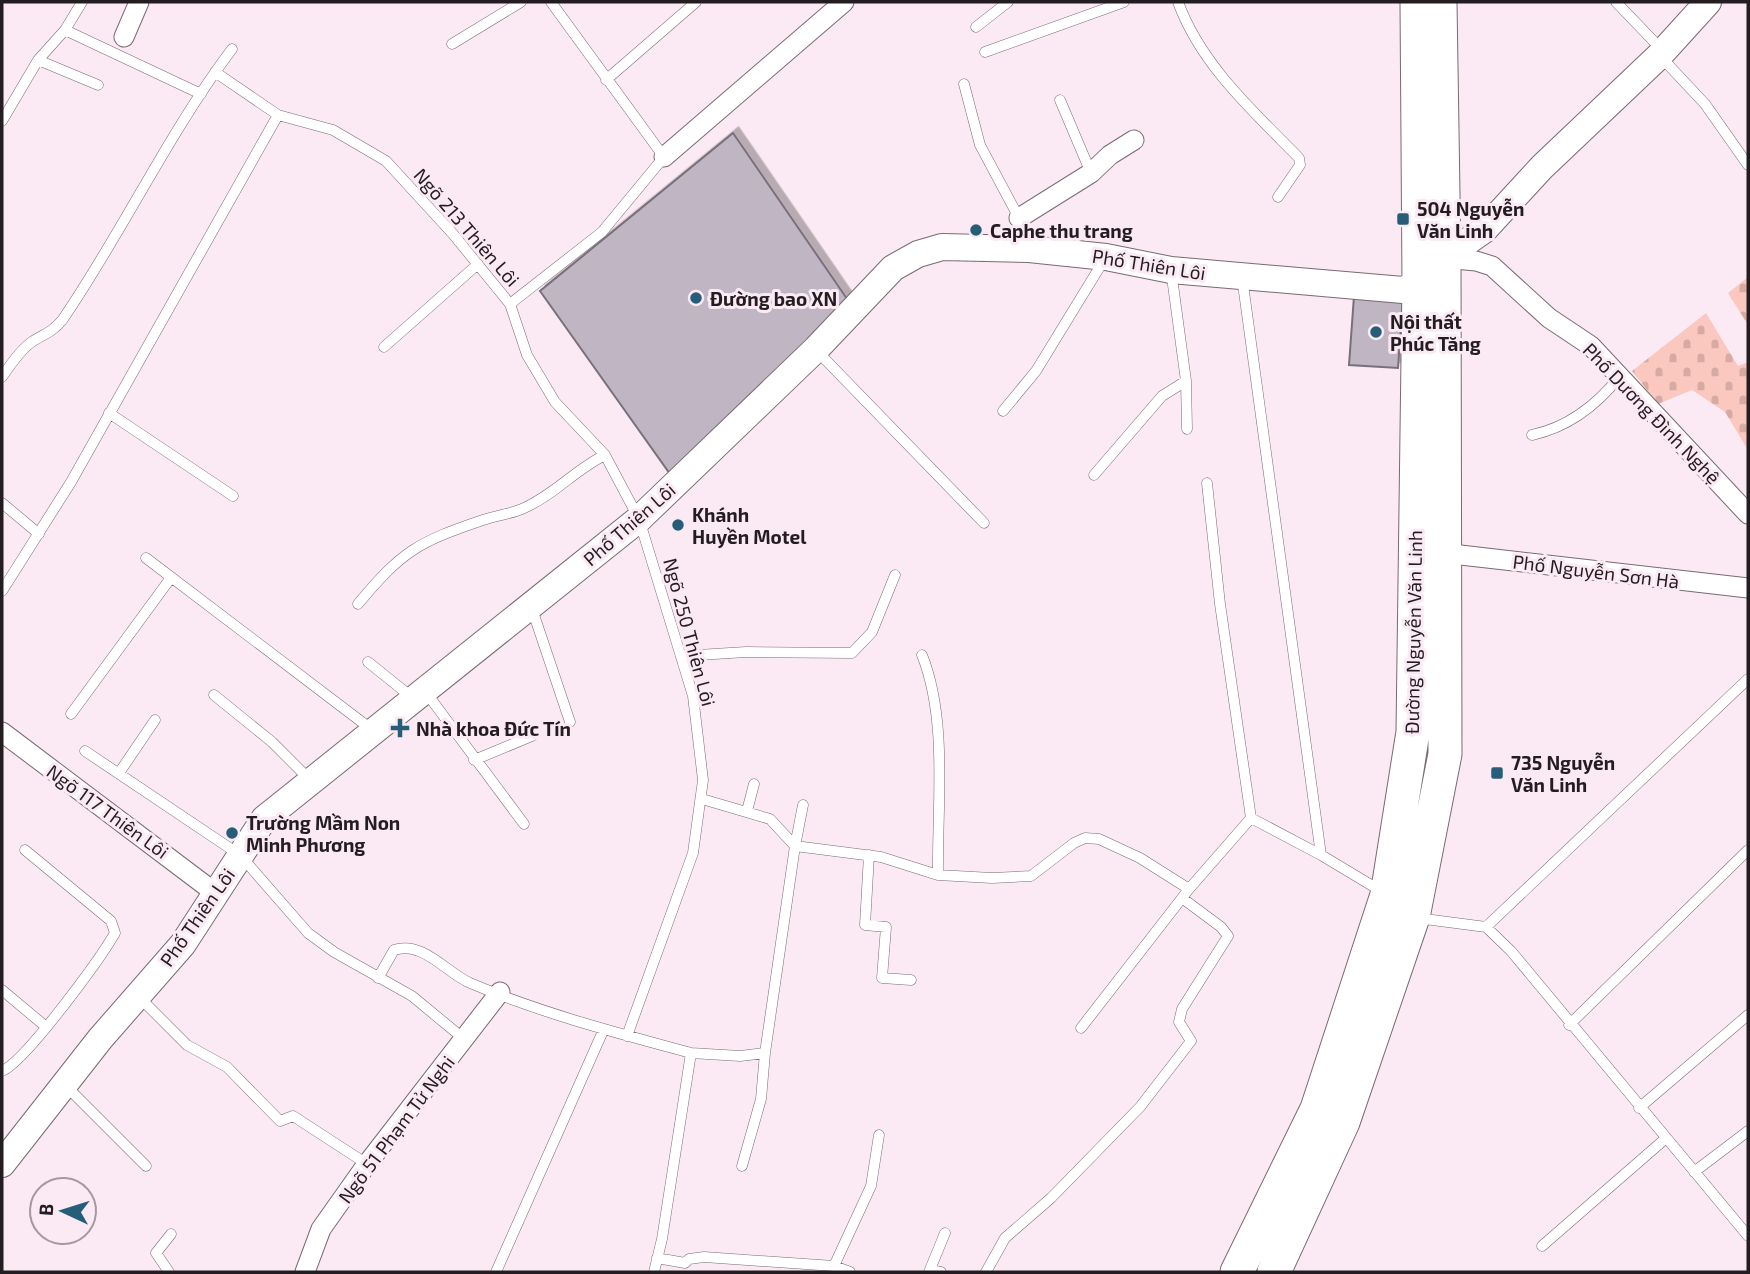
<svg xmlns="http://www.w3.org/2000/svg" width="1750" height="1274" font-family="'Exo 2',sans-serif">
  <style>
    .cemetery { fill: url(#cemetery-stones) }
    .building { fill: #c0b5c2; stroke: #796f7b; stroke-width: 2; filter: url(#shadow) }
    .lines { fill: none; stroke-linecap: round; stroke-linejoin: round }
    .lane-casing { stroke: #796a72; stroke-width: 11 }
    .street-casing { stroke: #796a72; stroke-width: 21 }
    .secondary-casing { stroke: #796a72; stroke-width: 28 }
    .highway-casing { stroke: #796a72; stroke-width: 35 }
    .lane { stroke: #fff; stroke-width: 10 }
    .street { stroke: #fff; stroke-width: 19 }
    .secondary { stroke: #fff; stroke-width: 26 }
    .highway { stroke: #fff; stroke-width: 33 }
    .poi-dot { fill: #265d78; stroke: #fbeaf3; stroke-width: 2.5 }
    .labels { text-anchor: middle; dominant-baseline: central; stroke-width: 6; stroke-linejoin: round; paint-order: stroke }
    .poi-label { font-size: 19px; font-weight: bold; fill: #231d21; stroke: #fbeaf3; text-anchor: start }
    .street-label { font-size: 19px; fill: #231d21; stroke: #fbeaf3 }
  </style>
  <defs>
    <pattern id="cemetery-stones" width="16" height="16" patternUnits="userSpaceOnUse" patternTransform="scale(1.75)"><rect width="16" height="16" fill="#fbc8bf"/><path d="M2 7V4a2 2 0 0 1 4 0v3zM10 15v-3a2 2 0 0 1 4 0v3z" fill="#d7aba4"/></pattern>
    <filter id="shadow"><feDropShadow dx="5.5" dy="-5.5" stdDeviation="0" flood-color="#0004"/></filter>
  </defs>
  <rect width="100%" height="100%" fill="#fbeaf3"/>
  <path class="cemetery" d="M 1748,277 L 1748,325 L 1728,293 Z
    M 1706,313 L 1738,366 L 1748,362 L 1748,450 L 1725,412 L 1692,390 L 1658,404 L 1632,371 Z"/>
  <path class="building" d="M 733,133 L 852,306 L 670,474 L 540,291 Z
    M 1354,296 L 1403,300 L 1398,368 L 1349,365 Z"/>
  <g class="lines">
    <g class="lane-casing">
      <path id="lane" d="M 1178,2 C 1201,65 1253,111 1299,158 L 1300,165 L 1278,197
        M 1616,2 L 1663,51
        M 976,27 L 1008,2
        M 65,30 L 201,94
        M 452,44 L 521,2
        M 985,52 L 1124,2
        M 1660,56 L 1705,104 L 1748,165
        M 38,60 L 98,85
        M 215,72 L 278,115 L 333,130 L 386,161 L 453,234 L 510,304 L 527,355 L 555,402 L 605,455 L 639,519 L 693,696 L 703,780 L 693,853 L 627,1036
        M 606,80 L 696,2
        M 964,84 L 980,145 L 1019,218 L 1027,245
        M 1060,100 L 1091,173
        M 2,121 L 38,60 L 65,30 L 82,2
        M 1171,270 L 1186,381 L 1187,429
        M 1242,277 L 1321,855 L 1381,891
        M 510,304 L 602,232 L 664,157 L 551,2
        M 384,347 L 478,264
        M 816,350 L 984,523
        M 2,377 C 10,365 21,349 33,341 C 45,334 55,330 63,319 C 123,231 168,134 232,49
        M 1003,411 L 1036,371 L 1104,260
        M 109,413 L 233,496
        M 1532,435 C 1569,427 1597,405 1620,376
        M 1094,475 L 1162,396 L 1186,381
        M 1207,483 L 1220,604 L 1251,818 L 1321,855
        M 2,503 L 39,534
        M 146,558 L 371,729
        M 2,591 L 71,482 L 278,115
        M 358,604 C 402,551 418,542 483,520 C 497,515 512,514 524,508 C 554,495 576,469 605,455
        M 531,606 L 570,722
        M 922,655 C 948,720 937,805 938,875
        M 682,656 L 746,652 L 852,653 L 872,632 L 895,575
        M 368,662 L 414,699
        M 425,691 L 524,824
        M 214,695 L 272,742 L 311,781
        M 71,714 L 170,579
        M 85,751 L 240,855 L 308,933 L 334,952 L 412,996 L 464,1039
        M 474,760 L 532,736
        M 119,773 L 155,720
        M 702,799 L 770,819 L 795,846
        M 747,811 L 754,784
        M 795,846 L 803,805
        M 869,855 L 865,925 L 886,927 L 882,978 L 911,980
        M 1417,918 L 1486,927 L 1511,951 L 1748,1236
        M 1486,927 L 1748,679
        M 378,978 L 394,950 C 422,940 447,973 470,983 C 541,1013 617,1033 691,1053 L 662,1239 L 654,1272
        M 2,990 L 45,1026
        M 138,996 L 187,1045 L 227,1067 L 280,1121 L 293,1116 L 367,1164
        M 1569,1025 L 1748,850
        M 1081,1028 L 1189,889 L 1251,818
        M 691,1053 L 740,1056 L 765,1053 L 795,846 L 881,857 L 938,875 L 992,878 L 1031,876 L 1074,843 L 1085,838 L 1099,839 L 1140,858 L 1189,889
        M 2,1071 C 25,1062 100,959 115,933 L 111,921 L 25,850
        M 65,1085 L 146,1166
        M 1639,1108 L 1748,1015
        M 742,1166 L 761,1099 L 765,1053
        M 1694,1172 L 1748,1131
        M 1542,1246 L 1665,1139
        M 657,1258 L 685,1263 L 689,1259 L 704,1257 L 834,1266 L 850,1272
        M 834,1266 L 871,1186 L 879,1135
        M 930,1270 L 941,1272
        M 169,1272 L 156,1253 L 171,1234
        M 496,1272 L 603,1031
        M 929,1272 L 945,1233
        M 986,1272 L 1005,1238 L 1051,1198 L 1140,1107 L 1191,1041 L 1179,1022 L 1182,1009 L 1228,936 L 1221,927 L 1182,898"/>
    </g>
    <g class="street-casing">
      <path id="street" d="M 124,37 L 139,2
        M 664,157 L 844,2
        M 1019,218 L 1091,173 L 1110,155 L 1134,140
        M 1444,258 L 1476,261 L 1492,266 L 1549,318 L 1591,346 L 1748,514
        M 1443,553 L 1748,588
        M 2,732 L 214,892
        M 305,1272 L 321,1229 L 367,1164 L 500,992"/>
    </g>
    <g class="secondary-casing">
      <path id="secondary" d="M 2,1164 L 100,1039 L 183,944 L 264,819 L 639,519 L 816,349 L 893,268 L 918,254 L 942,247 L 1029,249 L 1106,257 L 1171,270 L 1403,290 L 1419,283 L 1444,258 L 1484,230 L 1542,167 L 1659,56 L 1708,2"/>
    </g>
    <g class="highway-casing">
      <path id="highway" d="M 1237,1272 L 1317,1109 L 1387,895 L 1413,732 L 1419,283 L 1417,2
        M 1274,1272 L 1343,1122 L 1413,917 L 1445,754 L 1444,258 L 1440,2"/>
    </g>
    <use href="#lane" class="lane"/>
    <use href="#street" class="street"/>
    <use href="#secondary" class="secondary"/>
    <use href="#highway" class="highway"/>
  </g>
  <g class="poi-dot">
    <rect x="1396" y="212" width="14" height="14" rx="3.5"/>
    <circle cx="976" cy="230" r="7"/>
    <circle cx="696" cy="298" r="7"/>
    <circle cx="1376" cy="332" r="7"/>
    <circle cx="678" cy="525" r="7"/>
    <path d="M396.5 717.5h7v7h7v7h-7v7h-7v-7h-7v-7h7z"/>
    <rect x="1490" y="766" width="14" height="14" rx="3.5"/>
    <circle cx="232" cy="833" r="7"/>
  </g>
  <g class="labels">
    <g class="poi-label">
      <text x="1417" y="208">504 Nguyễn<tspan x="1417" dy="22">Văn Linh</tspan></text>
      <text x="990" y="230">Caphe thu trang</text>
      <text x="710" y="298">Đường bao XN</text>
      <text x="1390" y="321">Nội thất<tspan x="1390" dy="22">Phúc Tăng</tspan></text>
      <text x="692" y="514">Khánh<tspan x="692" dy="22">Huyền Motel</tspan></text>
      <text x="416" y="728">Nhà khoa Đức Tín</text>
      <text x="1511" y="762">735 Nguyễn<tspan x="1511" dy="22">Văn Linh</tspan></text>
      <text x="246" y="822">Trường Mầm Non<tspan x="246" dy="22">Minh Phương</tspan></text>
    </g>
    <g class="street-label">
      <text transform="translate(467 227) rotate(49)">Ngõ 213 Thiên Lôi</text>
      <text transform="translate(1149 264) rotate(9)">Phố Thiên Lôi</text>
      <text transform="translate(1652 413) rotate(46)">Phố Dương Đình Nghệ</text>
      <text transform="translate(629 524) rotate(-41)">Phố Thiên Lôi</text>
      <text transform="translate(1596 571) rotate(7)">Phố Nguyễn Sơn Hà</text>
      <text transform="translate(690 632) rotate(75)">Ngõ 250 Thiên Lôi</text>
      <text transform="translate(1413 632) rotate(-89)">Đường Nguyễn Văn Linh</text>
      <text transform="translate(108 811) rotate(36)">Ngõ 117 Thiên Lôi</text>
      <text transform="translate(197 917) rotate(-55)">Phố Thiên Lôi</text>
      <text transform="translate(396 1129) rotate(-53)">Ngõ 51 Phạm Tử Nghi</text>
    </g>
  </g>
  <rect width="1750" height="1274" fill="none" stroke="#231d21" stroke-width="7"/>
  <g transform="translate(63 1211) rotate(274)"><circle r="33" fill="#fbeaf3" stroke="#a5989f" stroke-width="2"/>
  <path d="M0-5L12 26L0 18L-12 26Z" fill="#265d78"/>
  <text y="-10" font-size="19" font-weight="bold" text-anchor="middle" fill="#231d21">B</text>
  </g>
</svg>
